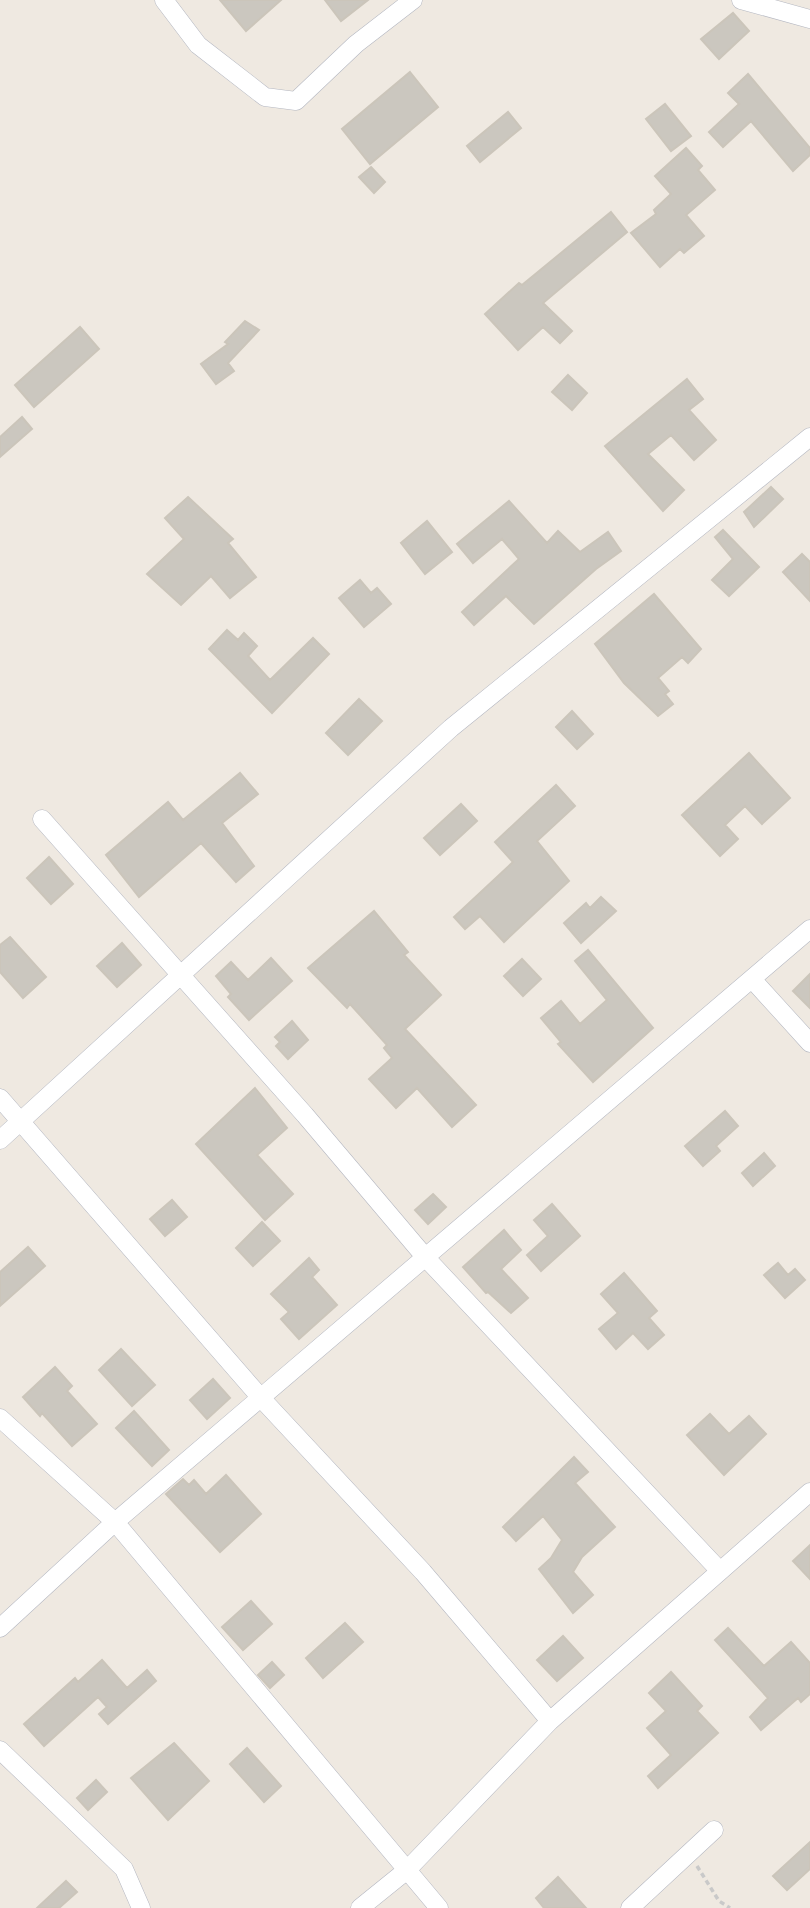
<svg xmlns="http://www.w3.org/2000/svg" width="810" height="1908" font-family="Roboto,sans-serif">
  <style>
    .building { fill: #cbc7bf; stroke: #cbc5ba; stroke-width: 2 }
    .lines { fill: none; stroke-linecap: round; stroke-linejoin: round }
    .minor-casing { stroke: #b4b7c1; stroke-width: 19 }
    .path { stroke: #c9c9c9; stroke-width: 3.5; stroke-dasharray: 5 3.5; stroke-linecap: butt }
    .minor { stroke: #fff; stroke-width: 18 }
  </style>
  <rect width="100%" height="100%" fill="#efe9e1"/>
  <path class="building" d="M 220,0 L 281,0 L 246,31 Z
    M 325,0 L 368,0 L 341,21 Z
    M 733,13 L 749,31 L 719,59 L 701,39 Z
    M 410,72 L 438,107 L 370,164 L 342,129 Z
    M 748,74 L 810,148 L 810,155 L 793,171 L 751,121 L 723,147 L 709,132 L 739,104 L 728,93 Z
    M 665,104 L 691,136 L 671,151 L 646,119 Z
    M 508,112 L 521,128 L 480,162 L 467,146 Z
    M 686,148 L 702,166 L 698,170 L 715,190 L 686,215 L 704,236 L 684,253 L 680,249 L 660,267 L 631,233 L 656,214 L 654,210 L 671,194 L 655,176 Z
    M 371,167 L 385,182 L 374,193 L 359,177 Z
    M 611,212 L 627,232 L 543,303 L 572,331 L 560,343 L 543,327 L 518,350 L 485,314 L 519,283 L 522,285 Z
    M 245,321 L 259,330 L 228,363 L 234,371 L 216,384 L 201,364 L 228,344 L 225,342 Z
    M 80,327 L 99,349 L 34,407 L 15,385 Z
    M 568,375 L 587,393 L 572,410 L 552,392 Z
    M 687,379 L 703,399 L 689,410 L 716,440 L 694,460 L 671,435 L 648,454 L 684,490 L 663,511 L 605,446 Z
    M 22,417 L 32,429 L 0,457 L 0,437 Z
    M 771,487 L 783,499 L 754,527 L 744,512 Z
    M 188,497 L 233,539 L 228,543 L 256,577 L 230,598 L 211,576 L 181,605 L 147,574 L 184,539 L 165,518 Z
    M 509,501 L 547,543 L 558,531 L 580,552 L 608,532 L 621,551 L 596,569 L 534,624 L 506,596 L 474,625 L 462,612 L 519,559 L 502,539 L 473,563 L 457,544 Z
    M 427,521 L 452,552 L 425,574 L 401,543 Z
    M 723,530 L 759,567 L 729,596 L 712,580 L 733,559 L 715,537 Z
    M 802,554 L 810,562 L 810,601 L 783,572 Z
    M 360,580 L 371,593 L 377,588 L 391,604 L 364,627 L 339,598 Z
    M 654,594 L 701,649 L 688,663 L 682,657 L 658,678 L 669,691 L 665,694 L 673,704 L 658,716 L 624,683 L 595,644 Z
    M 227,630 L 238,640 L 244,633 L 257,646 L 248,656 L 270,680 L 313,638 L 329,654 L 272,713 L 209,649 Z
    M 359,699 L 382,721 L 348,755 L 326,733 Z
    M 572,711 L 593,734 L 577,749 L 556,727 Z
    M 749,753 L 790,798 L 762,824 L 745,806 L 725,825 L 738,839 L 720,856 L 682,815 Z
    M 240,773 L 258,794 L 222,823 L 254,866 L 236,882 L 201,843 L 139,897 L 106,855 L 168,802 L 183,820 Z
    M 556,785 L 575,806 L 537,841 L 569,881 L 504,942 L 480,916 L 465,929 L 454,917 L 513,862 L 495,842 Z
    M 461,804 L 477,821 L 440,855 L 424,838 Z
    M 49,857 L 73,884 L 51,904 L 27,878 Z
    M 601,897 L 616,911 L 581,943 L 564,923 L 586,903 L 590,908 Z
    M 374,911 L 408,952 L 404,955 L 441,995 L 405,1029 L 476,1105 L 452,1127 L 417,1088 L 396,1108 L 369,1079 L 392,1058 L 384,1048 L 387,1045 L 350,1004 L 347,1008 L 308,968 Z
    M 10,937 L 46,977 L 23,998 L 0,972 L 0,945 Z
    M 122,943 L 141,965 L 117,987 L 97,966 Z
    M 588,950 L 653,1028 L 593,1082 L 558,1044 L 561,1042 L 541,1018 L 561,1001 L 580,1024 L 607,1000 L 575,961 Z
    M 271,958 L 292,981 L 249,1020 L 228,997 L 231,994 L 216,976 L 231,962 L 248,980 Z
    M 522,959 L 541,979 L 523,996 L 504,976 Z
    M 810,974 L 810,1008 L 793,991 Z
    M 292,1021 L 308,1040 L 288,1059 L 276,1046 L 280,1042 L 275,1037 Z
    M 255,1088 L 287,1128 L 257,1155 L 293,1194 L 265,1220 L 196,1144 Z
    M 725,1111 L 738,1126 L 716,1146 L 720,1151 L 703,1166 L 685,1146 Z
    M 764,1153 L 775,1166 L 753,1186 L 742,1173 Z
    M 433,1194 L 446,1207 L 428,1224 L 415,1210 Z
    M 172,1200 L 187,1217 L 165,1236 L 150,1219 Z
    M 552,1204 L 580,1236 L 541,1271 L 527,1255 L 548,1236 L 534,1220 Z
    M 262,1222 L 280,1241 L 253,1266 L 236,1248 Z
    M 504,1230 L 521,1250 L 501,1269 L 528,1298 L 511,1313 L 488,1292 L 486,1293 L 463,1267 Z
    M 28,1247 L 45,1266 L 0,1306 L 0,1272 Z
    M 309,1258 L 319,1270 L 312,1277 L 337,1305 L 299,1339 L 281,1319 L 289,1312 L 271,1294 Z
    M 778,1263 L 788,1275 L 795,1269 L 805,1280 L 785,1298 L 764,1275 Z
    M 624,1273 L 657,1311 L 649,1318 L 664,1335 L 648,1349 L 633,1333 L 616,1349 L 599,1329 L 618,1313 L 601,1294 Z
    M 121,1349 L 155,1385 L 132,1406 L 99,1370 Z
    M 55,1367 L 72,1386 L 67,1391 L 97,1424 L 72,1446 L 42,1413 L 40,1416 L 23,1397 Z
    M 213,1379 L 230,1398 L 207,1419 L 190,1400 Z
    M 134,1411 L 169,1450 L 152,1466 L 116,1428 Z
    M 710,1414 L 729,1434 L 749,1416 L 766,1434 L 724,1475 L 687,1435 Z
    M 574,1457 L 588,1472 L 575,1483 L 615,1527 L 582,1557 L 573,1572 L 593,1595 L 573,1613 L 539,1569 L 551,1558 L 562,1540 L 543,1516 L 516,1541 L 503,1527 Z
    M 226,1475 L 261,1514 L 220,1552 L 166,1494 L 183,1479 L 189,1485 L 194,1480 L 206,1494 Z
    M 810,1545 L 810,1579 L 793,1561 Z
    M 251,1601 L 272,1624 L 243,1650 L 222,1627 Z
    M 345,1623 L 363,1642 L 323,1678 L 306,1658 Z
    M 728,1628 L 764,1666 L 791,1642 L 810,1663 L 810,1694 L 801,1702 L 798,1698 L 761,1730 L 750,1717 L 768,1698 L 715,1640 Z
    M 563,1636 L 583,1658 L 557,1681 L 537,1660 Z
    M 102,1660 L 127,1688 L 147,1670 L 156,1681 L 108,1724 L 99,1714 L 107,1707 L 98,1697 L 44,1746 L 24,1724 L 75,1678 L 78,1682 Z
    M 272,1662 L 284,1675 L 270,1688 L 258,1675 Z
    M 671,1672 L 702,1706 L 697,1711 L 718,1733 L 658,1788 L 648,1776 L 671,1755 L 647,1728 L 666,1711 L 649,1693 Z
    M 174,1743 L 209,1781 L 168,1820 L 131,1778 Z
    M 247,1748 L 281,1786 L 264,1802 L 230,1764 Z
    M 96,1780 L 107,1792 L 88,1810 L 77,1798 Z
    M 810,1842 L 810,1869 L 787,1890 L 773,1876 Z
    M 558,1877 L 586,1908 L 544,1908 L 536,1898 Z
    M 66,1881 L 77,1892 L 59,1908 L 37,1908 Z"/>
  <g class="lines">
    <g class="minor-casing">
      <path id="minor" d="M 164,0 L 198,45 L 265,97 L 296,101 L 356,44 L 413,0
        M 741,0 L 810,19
        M 42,819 L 305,1115 L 426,1258 L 720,1571
        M 752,979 L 810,1043
        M 0,1098 L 261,1398 L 423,1572 L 550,1721
        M 0,1140 L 451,728 L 810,437
        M 0,1418 L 115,1522 L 439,1908
        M 0,1628 L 115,1522 L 810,929
        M 0,1750 L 124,1869 L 141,1908
        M 360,1908 L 407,1870 L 550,1721 L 810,1492
        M 630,1908 L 714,1830"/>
    </g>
    <path class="path" d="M 697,1866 L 719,1901 L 730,1908"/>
    <use href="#minor" class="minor"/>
  </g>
</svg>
